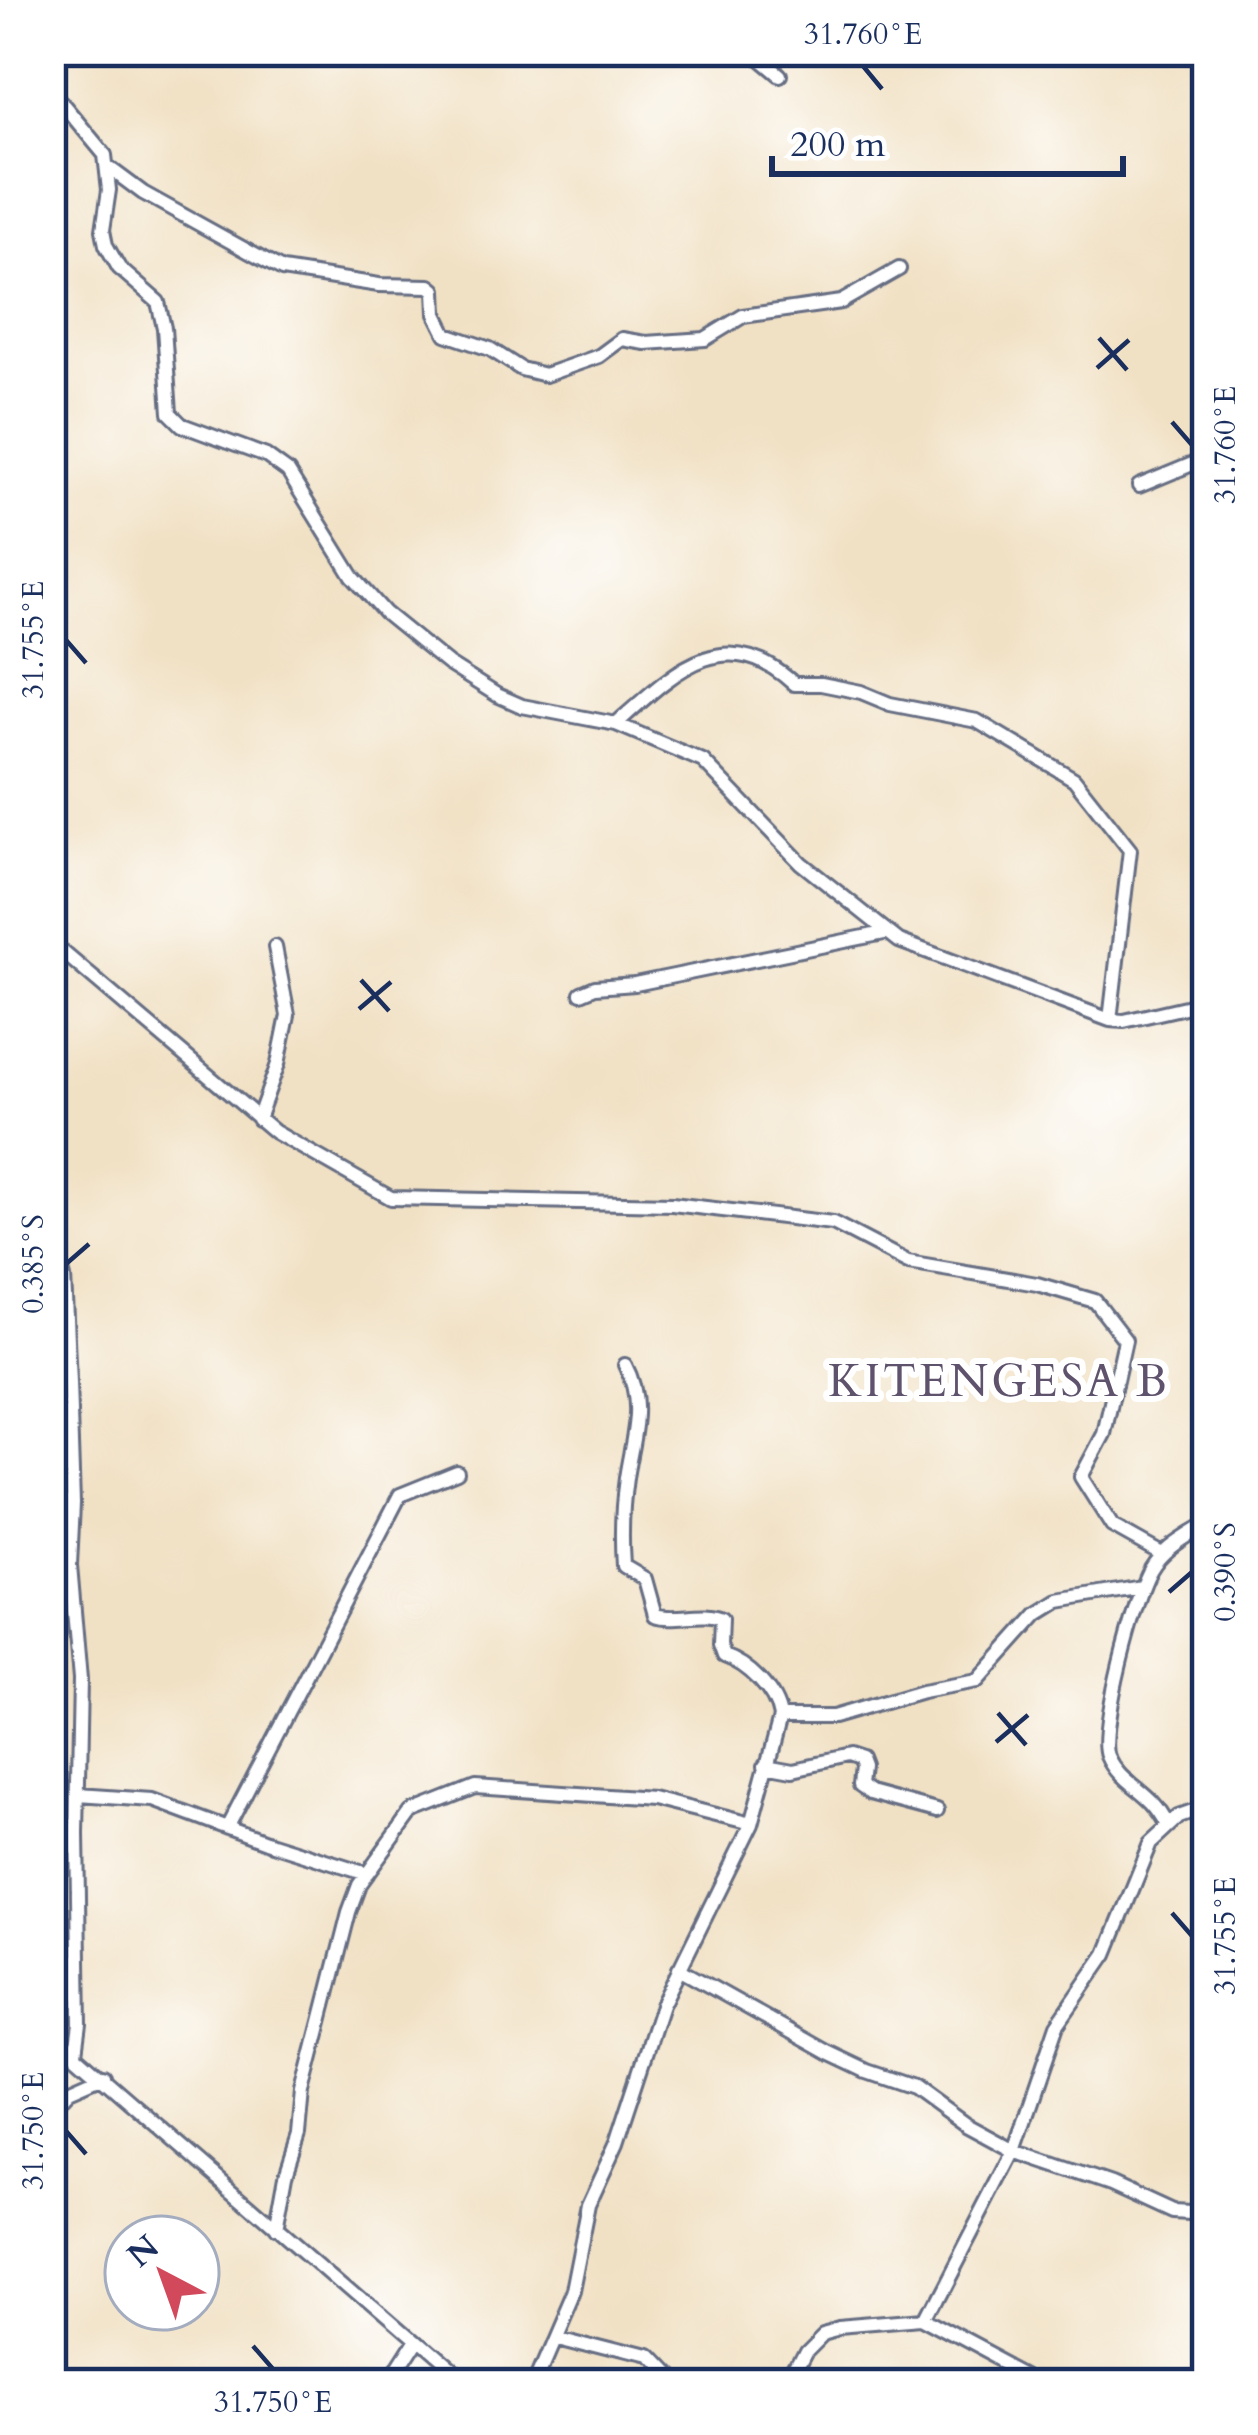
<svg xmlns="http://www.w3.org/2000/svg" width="1258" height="2435" font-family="Cardo,serif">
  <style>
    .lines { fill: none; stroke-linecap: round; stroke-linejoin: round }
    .minor-casing { stroke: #666d82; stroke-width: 18 }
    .minor { stroke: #fff; stroke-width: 12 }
    .ticks { fill: none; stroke: #1b2f5e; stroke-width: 4.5 }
    .labels { text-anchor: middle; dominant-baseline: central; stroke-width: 12; stroke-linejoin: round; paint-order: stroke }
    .quarter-label { font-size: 45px; letter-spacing: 3px; fill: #5f526d; stroke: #fff }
    .neatline { fill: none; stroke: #1b2f5e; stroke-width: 4.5 }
    .ticks-label { font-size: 30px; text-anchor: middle; fill: #1b2f5e }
  </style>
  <rect width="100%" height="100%" fill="#fff"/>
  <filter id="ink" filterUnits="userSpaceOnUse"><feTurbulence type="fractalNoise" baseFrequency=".00833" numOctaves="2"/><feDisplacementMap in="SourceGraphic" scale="24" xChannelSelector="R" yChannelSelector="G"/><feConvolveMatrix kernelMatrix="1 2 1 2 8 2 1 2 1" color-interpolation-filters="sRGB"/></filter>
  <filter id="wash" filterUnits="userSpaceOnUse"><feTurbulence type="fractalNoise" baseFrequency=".004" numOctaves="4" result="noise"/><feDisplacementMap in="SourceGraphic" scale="48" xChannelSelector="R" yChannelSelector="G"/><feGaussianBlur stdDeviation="2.7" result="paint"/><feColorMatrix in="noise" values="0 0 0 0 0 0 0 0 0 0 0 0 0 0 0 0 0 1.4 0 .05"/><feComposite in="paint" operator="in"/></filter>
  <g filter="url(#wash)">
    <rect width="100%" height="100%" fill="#f1e1c4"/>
  </g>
  <g filter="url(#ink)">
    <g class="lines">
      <g class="minor-casing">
        <path id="minor" d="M 759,51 L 762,60 L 780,75
          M 51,70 L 57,51
          M 51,90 L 105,155 L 109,190 L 103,230 L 106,245 L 119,268 L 158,302 L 164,328 L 170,413 L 182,425 L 266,456 L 288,472 L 353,577 L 385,613 L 448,664 L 497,695 L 522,706 L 616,724 L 703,761 L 801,863 L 899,941 L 1110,1020 L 1124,1021 L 1207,1002
          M 108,167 L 143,193 L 282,270 L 379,285 L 430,286 L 435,290 L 436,314 L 446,334 L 490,349 L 521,369 L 545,375 L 599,356 L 622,339 L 646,343 L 705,339 L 743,316 L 841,302 L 899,269
          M 1139,486 L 1207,458
          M 616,724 C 674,672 724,620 794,684 L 821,684 L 861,692 L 890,704 L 977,721 L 1074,779 L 1130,850 L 1110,1020
          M 51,942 L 275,1132 L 391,1198 L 672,1204 L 833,1223 L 908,1262 L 1037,1284 L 1095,1301 L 1125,1340 L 1104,1434 L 1081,1477 L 1112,1526 L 1162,1554
          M 581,993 L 595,987 L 635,984 L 884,933
          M 258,1119 L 278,1064 L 288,1015 L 275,947
          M 51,1227 L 64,1277 L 69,1382 L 73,1504 L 70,1565 L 80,1680 L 77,1834 L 80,2023 L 76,2053
          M 51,1572 L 70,1555
          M 780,1717 L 833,1717 L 922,1691 L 978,1681 L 1038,1614 L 1059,1601 L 1142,1587
          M 766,1764 L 793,1769 L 847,1757 L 859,1761 L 862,1769 L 860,1786 L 870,1793 L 937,1811
          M 78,1795 L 152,1800 L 265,1842 L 367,1874
          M 1168,1824 C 1151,1789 1122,1786 1109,1756 C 1099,1730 1135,1595 1151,1569 C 1164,1547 1186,1537 1207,1523
          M 227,1828 L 400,1495 L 457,1472
          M 679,1969 L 829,2053 L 867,2071 L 914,2087 L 966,2125 L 1014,2151 L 1111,2184 L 1172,2212 L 1207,2214
          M 51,2033 L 456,2384
          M 51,2109 L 69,2090 L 103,2075
          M 276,2229 L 286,2174 L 299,2134 L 303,2092 L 349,1912 L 359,1885 L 412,1812 L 475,1787 L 652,1799 L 751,1824
          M 926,2321 L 1014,2151 L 1057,2025 L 1106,1954 L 1151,1843 L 1179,1817 L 1207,1807
          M 554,2337 L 644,2360 L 667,2384
          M 385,2384 L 410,2345
          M 531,2384 L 571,2291 L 588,2205 L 617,2142 L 662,2005 L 751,1824 L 780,1717 C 776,1691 748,1664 724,1656 L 720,1645 L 721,1619 C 702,1610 676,1622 655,1615 L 645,1579 L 623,1566 C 621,1537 622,1506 626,1478 C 632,1437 646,1404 625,1365
          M 786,2384 L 803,2351 L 821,2333 L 840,2328 L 926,2321 L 1044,2384"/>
      </g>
      <use href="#minor" class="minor"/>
    </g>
  </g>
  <path class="ticks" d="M 863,66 L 882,89M 1099,338 L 1127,370M 1097,368 L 1129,340M 1172,422 L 1192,445M 66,640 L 86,663M 361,980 L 389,1011M 359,1009 L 391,982M 66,1264 L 89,1244M 1169,1592 L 1192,1572M 998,1713 L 1026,1745M 996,1742 L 1028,1715M 1172,1913 L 1192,1936M 66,2131 L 86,2154M 253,2346 L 273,2369"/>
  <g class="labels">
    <g class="quarter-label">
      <text x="999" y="1381">KITENGESA B</text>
    </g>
  </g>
  <rect width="1258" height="2435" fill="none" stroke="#fff" stroke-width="132"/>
  <g transform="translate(162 2273) rotate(319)"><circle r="57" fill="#ffffff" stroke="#a4acbf" stroke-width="3"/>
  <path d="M0-9L21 45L0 30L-21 45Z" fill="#d1495b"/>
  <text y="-18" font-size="33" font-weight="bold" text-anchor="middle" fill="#1b2f5e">N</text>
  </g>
  <path d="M772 156v18h351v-18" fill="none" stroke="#1b2f5e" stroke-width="6"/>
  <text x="790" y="156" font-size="36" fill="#1b2f5e" stroke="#ffffff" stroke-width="9" paint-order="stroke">200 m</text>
  <rect x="66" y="66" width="1126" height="2303" class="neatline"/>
  <g class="ticks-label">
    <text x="863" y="44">31.760°E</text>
    <text transform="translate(1225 445) rotate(-90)" y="10">31.760°E</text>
    <text transform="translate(33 640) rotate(-90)" y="10">31.755°E</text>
    <text transform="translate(33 1264) rotate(-90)" y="10">0.385°S</text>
    <text transform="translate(1225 1572) rotate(-90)" y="10">0.390°S</text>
    <text transform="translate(1225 1936) rotate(-90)" y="10">31.755°E</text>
    <text transform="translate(33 2131) rotate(-90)" y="10">31.750°E</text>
    <text x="273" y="2412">31.750°E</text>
  </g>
</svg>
